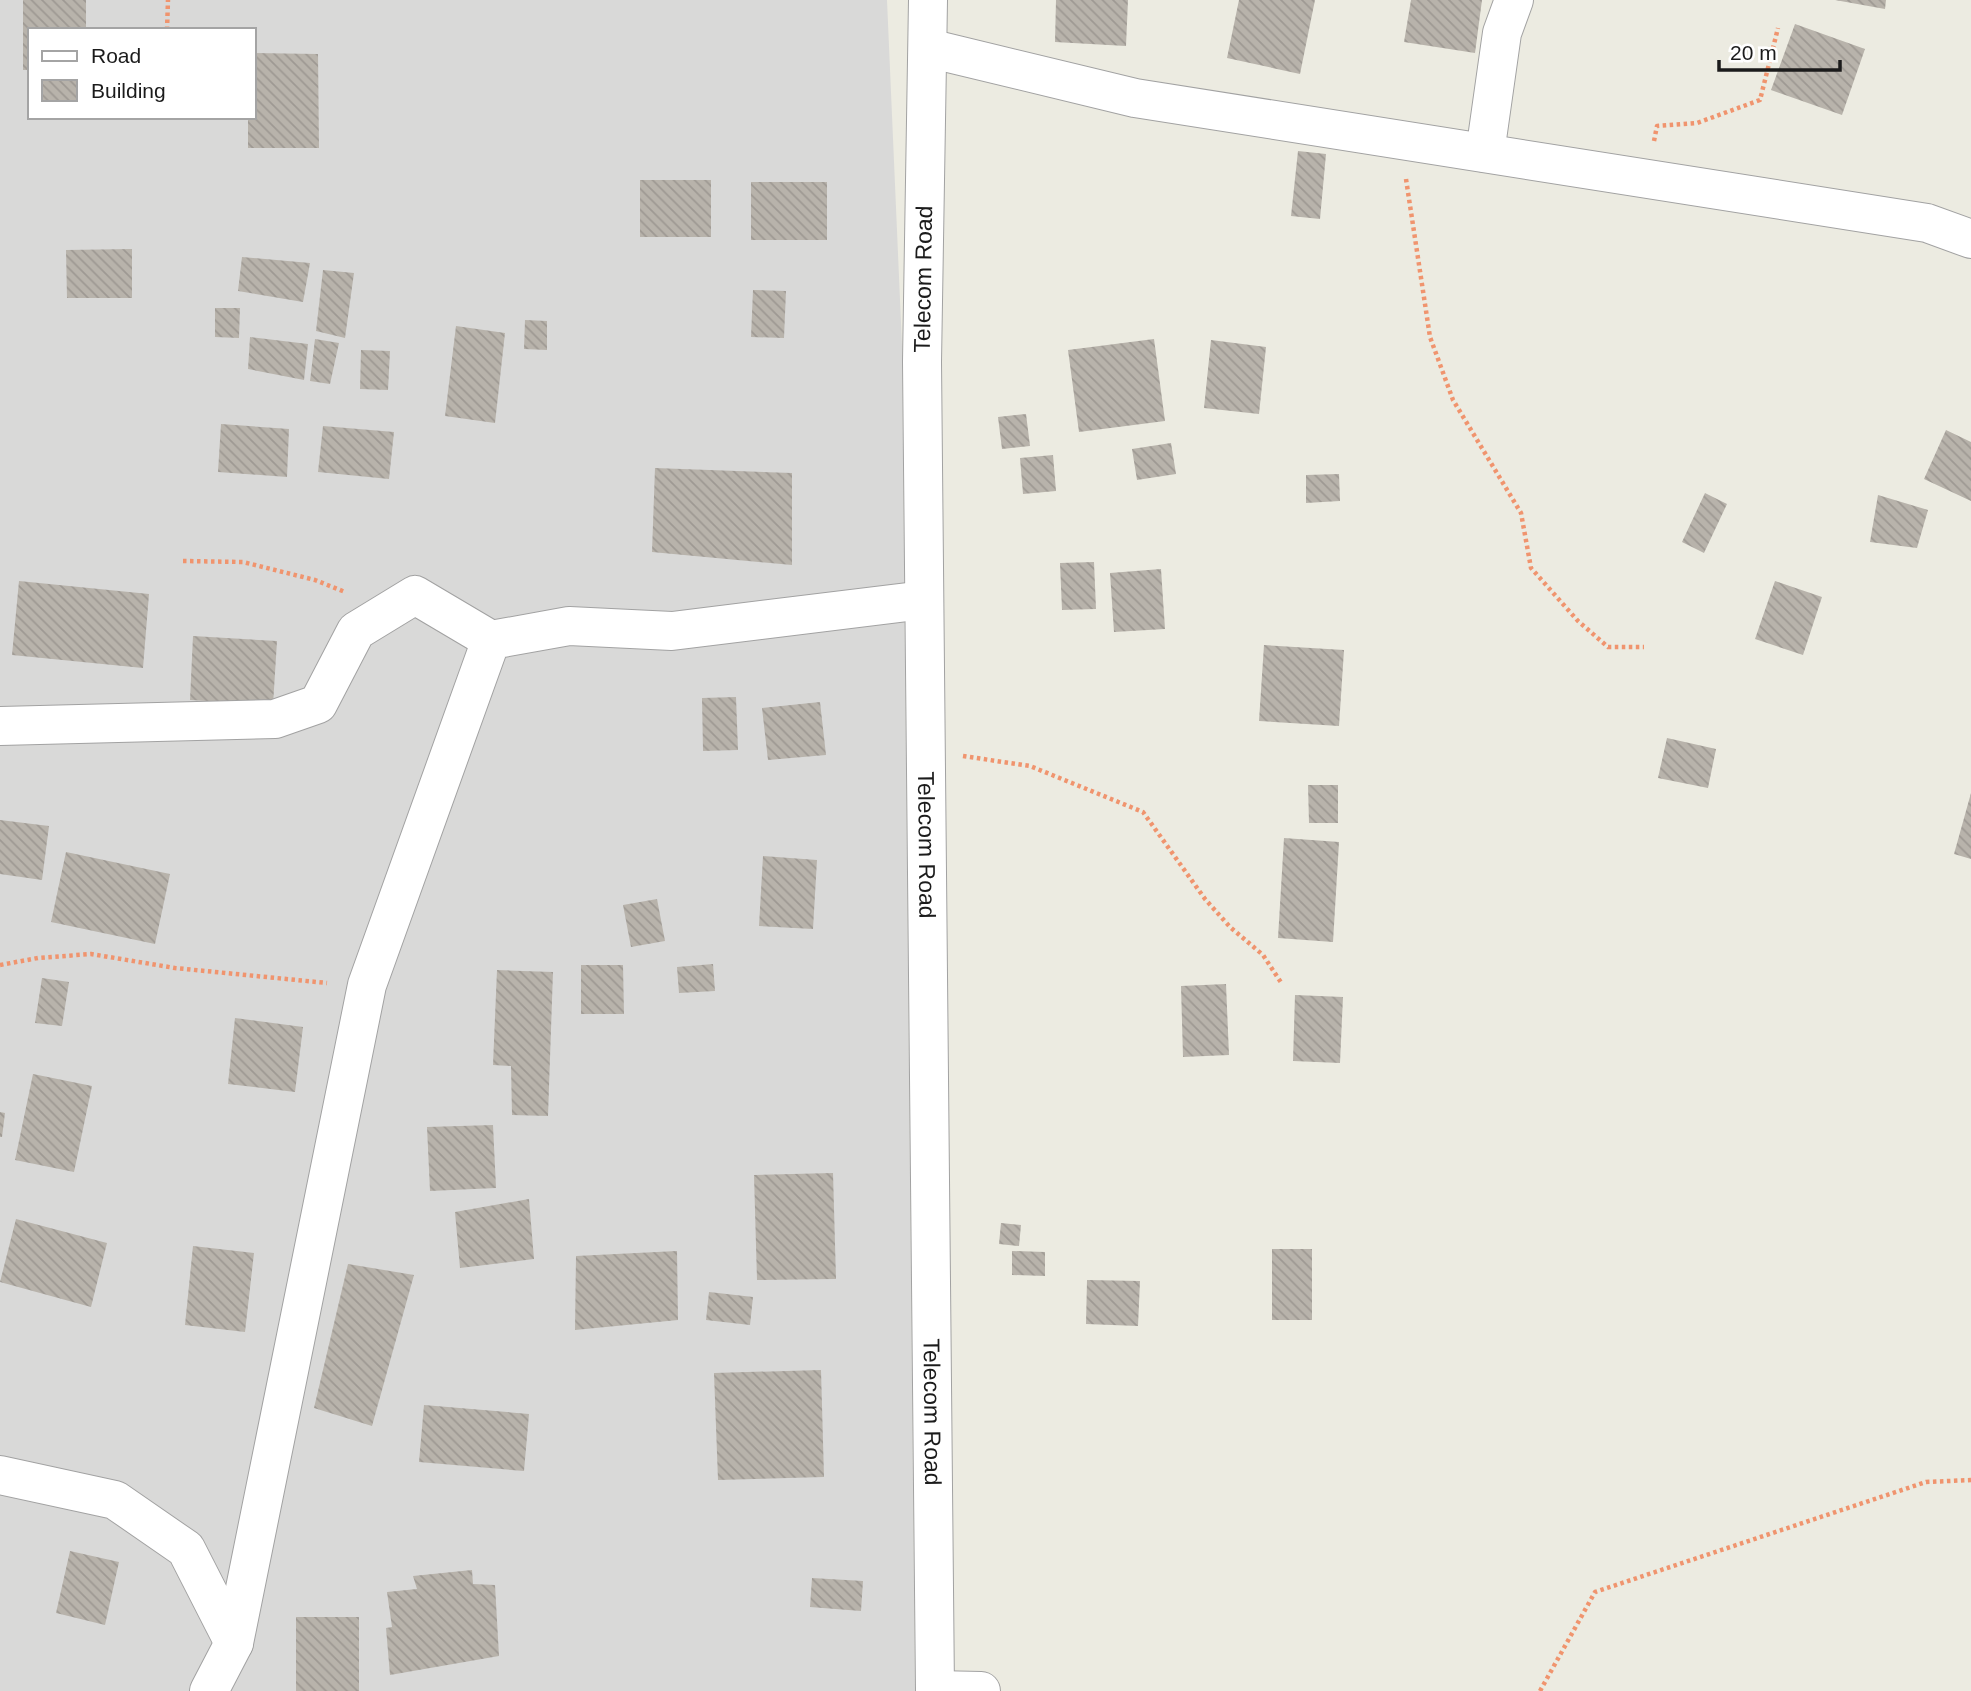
<svg xmlns="http://www.w3.org/2000/svg" width="1971" height="1691" font-family="Arial,sans-serif">
  <style>
    .residential { fill: #d9d9d8; fill-rule: evenodd }
    .building { fill: url(#building-back-hatch) }
    .lines { fill: none; stroke-linecap: round; stroke-linejoin: round }
    .minor-casing { stroke: #a2a2a2; stroke-width: 40 }
    .path { stroke: #f0946e; stroke-width: 4.5; stroke-dasharray: 3.5 3.5; stroke-linecap: butt }
    .minor { stroke: #fff; stroke-width: 38 }
    .labels { text-anchor: middle; dominant-baseline: central; stroke-width: 5; stroke-linejoin: round; paint-order: stroke }
    .street-label { font-size: 23px; fill: #1b1b1b; stroke: #fff }
  </style>
  <defs>
    <pattern id="building-back-hatch" width="6" height="6" patternUnits="userSpaceOnUse" patternTransform="scale(1.75)"><rect width="6" height="6" fill="#b8b3ab"/><path d="M-1 5l2 2M0 0l6 6M5-1l2 2" fill="none" stroke="#9e9993"/></pattern>
  </defs>
  <rect width="100%" height="100%" fill="#ecebe1"/>
  <path class="residential" d="M 0,0 L 887,0 L 902,346 L 915,1691 L 0,1691 ZM 30,30 L 254,30 L 254,117 L 30,117 Z"/>
  <path class="building" d="M 23,0 L 86,0 L 86,30 L 30,30 L 30,70 L 23,70 Z
    M 1056,0 L 1128,0 L 1126,46 L 1055,42 Z
    M 1239,0 L 1315,0 L 1300,74 L 1227,58 Z
    M 1411,0 L 1482,0 L 1475,53 L 1404,42 Z
    M 1835,0 L 1886,0 L 1885,9 Z
    M 1795,24 L 1865,49 L 1842,115 L 1771,90 Z
    M 254,53 L 318,54 L 319,148 L 248,148 L 248,117 L 254,117 Z
    M 1298,151 L 1326,154 L 1320,219 L 1291,216 Z
    M 640,180 L 711,180 L 711,237 L 640,237 Z
    M 751,182 L 827,182 L 827,240 L 751,240 Z
    M 132,249 L 132,298 L 67,298 L 66,250 Z
    M 242,257 L 310,263 L 303,302 L 238,291 Z
    M 323,270 L 354,273 L 345,338 L 316,331 Z
    M 753,290 L 786,291 L 784,338 L 751,337 Z
    M 215,308 L 240,308 L 239,338 L 215,337 Z
    M 525,320 L 547,321 L 547,350 L 524,349 Z
    M 456,326 L 505,333 L 495,423 L 445,416 Z
    M 250,337 L 308,344 L 304,380 L 248,369 Z
    M 315,339 L 339,343 L 330,384 L 310,381 Z
    M 1154,339 L 1165,421 L 1079,432 L 1068,350 Z
    M 1211,340 L 1266,347 L 1259,414 L 1204,408 Z
    M 361,350 L 390,351 L 388,390 L 360,389 Z
    M 1026,414 L 1030,446 L 1002,449 L 998,417 Z
    M 221,424 L 289,429 L 287,477 L 218,472 Z
    M 323,426 L 394,432 L 389,479 L 318,472 Z
    M 1946,430 L 1971,442 L 1971,501 L 1924,479 Z
    M 1171,443 L 1176,474 L 1137,480 L 1132,449 Z
    M 1053,455 L 1056,491 L 1023,494 L 1020,458 Z
    M 655,468 L 792,473 L 792,565 L 652,552 Z
    M 1339,474 L 1340,501 L 1306,503 L 1306,475 Z
    M 1705,493 L 1727,504 L 1704,553 L 1682,542 Z
    M 1878,495 L 1928,510 L 1917,548 L 1870,542 Z
    M 1094,562 L 1096,609 L 1062,610 L 1060,563 Z
    M 1161,569 L 1165,629 L 1114,632 L 1110,573 Z
    M 19,581 L 149,594 L 143,668 L 12,655 Z
    M 1775,581 L 1822,597 L 1803,655 L 1755,639 Z
    M 193,636 L 277,641 L 273,705 L 190,700 Z
    M 1264,645 L 1344,650 L 1339,726 L 1259,721 Z
    M 736,697 L 738,750 L 703,751 L 702,698 Z
    M 820,702 L 826,755 L 768,760 L 762,708 Z
    M 1667,738 L 1716,749 L 1708,788 L 1658,778 Z
    M 1308,785 L 1338,785 L 1338,823 L 1309,823 Z
    M 1971,793 L 1971,859 L 1954,854 Z
    M 0,820 L 49,826 L 42,880 L 0,874 Z
    M 1284,838 L 1339,842 L 1333,942 L 1278,938 Z
    M 66,852 L 170,874 L 155,944 L 51,922 Z
    M 763,856 L 817,860 L 813,929 L 759,926 Z
    M 657,899 L 665,941 L 631,947 L 623,905 Z
    M 713,964 L 715,991 L 679,993 L 677,967 Z
    M 581,965 L 623,965 L 624,1014 L 581,1014 Z
    M 497,970 L 553,972 L 548,1116 L 512,1115 L 511,1066 L 493,1065 Z
    M 42,978 L 69,982 L 62,1026 L 35,1023 Z
    M 1226,984 L 1229,1055 L 1183,1057 L 1181,986 Z
    M 1295,995 L 1343,997 L 1340,1063 L 1293,1061 Z
    M 235,1018 L 303,1027 L 295,1092 L 228,1084 Z
    M 33,1074 L 92,1086 L 74,1172 L 15,1160 Z
    M 0,1112 L 5,1113 L 2,1137 L 0,1137 Z
    M 493,1125 L 496,1188 L 430,1191 L 427,1127 Z
    M 833,1173 L 836,1279 L 757,1280 L 754,1175 Z
    M 529,1199 L 534,1259 L 460,1268 L 455,1212 Z
    M 16,1219 L 107,1243 L 91,1307 L 0,1282 Z
    M 1001,1223 L 1021,1225 L 1019,1246 L 999,1244 Z
    M 193,1246 L 254,1253 L 245,1332 L 185,1325 Z
    M 1272,1249 L 1312,1249 L 1312,1320 L 1272,1320 Z
    M 677,1251 L 678,1320 L 575,1330 L 576,1256 Z
    M 1012,1251 L 1045,1252 L 1045,1276 L 1012,1275 Z
    M 348,1264 L 414,1275 L 372,1426 L 314,1408 Z
    M 1087,1280 L 1140,1281 L 1138,1326 L 1086,1324 Z
    M 709,1292 L 753,1297 L 750,1325 L 706,1320 Z
    M 821,1370 L 824,1477 L 718,1480 L 714,1373 Z
    M 424,1405 L 529,1414 L 524,1471 L 419,1462 Z
    M 70,1551 L 119,1562 L 105,1625 L 56,1613 Z
    M 472,1570 L 473,1584 L 495,1585 L 499,1656 L 390,1675 L 386,1628 L 392,1627 L 387,1592 L 417,1589 L 413,1576 Z
    M 812,1578 L 863,1581 L 861,1611 L 810,1607 Z
    M 296,1617 L 359,1617 L 359,1691 L 296,1691 Z"/>
  <g class="lines">
    <g class="minor-casing">
      <g id="minor">
        <path id="s1" d="M 928,0 L 922,362 L 935,1691"/>
        <path d="M 928,48 L 1135,98 L 1927,223 L 1971,239"/>
        <path d="M 1485,153 L 1502,33 L 1514,0"/>
        <path d="M 0,726 L 275,719 L 318,704 L 356,631 L 415,595 L 491,640"/>
        <path d="M 0,1475 L 115,1500 L 186,1549 L 234,1643"/>
        <path d="M 935,1690 L 981,1691"/>
        <path d="M 209,1691 L 234,1643 L 367,985 L 491,640 L 569,626 L 672,631 L 924,600"/>
      </g>
    </g>
    <path class="path" d="M 167,30 L 168,0
      M 1654,141 L 1657,126 L 1697,123 L 1760,100 L 1778,28
      M 1406,179 L 1430,337 L 1453,400 L 1521,513 L 1531,568 L 1578,621 L 1608,647 L 1644,647
      M 183,561 L 243,562 L 315,580 L 345,592
      M 963,756 L 1030,766 L 1143,812 L 1205,899 L 1230,927 L 1263,955 L 1282,984
      M 0,965 L 38,958 L 91,954 L 175,968 L 327,983
      M 1540,1691 L 1595,1592 L 1926,1482 L 1971,1480"/>
    <use href="#minor" class="minor"/>
  </g>
  <g class="labels">
    <g class="street-label">
      <text transform="translate(923 279) rotate(-89)">Telecom Road</text>
      <text stroke="none"><textPath href="#s1" startOffset="845">Telecom Road</textPath></text>
      <text stroke="none"><textPath href="#s1" startOffset="1412">Telecom Road</textPath></text>
    </g>
  </g>
  <rect x="28" y="28" width="228" height="91" fill="#ffffff" stroke="#a4a4a4" stroke-width="2"/>
  <rect x="42" y="51" width="35" height="10" fill="#ffffff" stroke="#a4a4a4" stroke-width="2"/>
  <text x="91" y="63" font-size="21" fill="#1b1b1b">Road</text>
  <rect x="42" y="80" width="35" height="21" fill="url(#building-back-hatch)" stroke="#a4a4a4" stroke-width="2"/>
  <text x="91" y="98" font-size="21" fill="#1b1b1b">Building</text>
  <path d="M1719 60v10h121v-10" fill="none" stroke="#1b1b1b" stroke-width="3.5"/>
  <text x="1730" y="60" font-size="21" fill="#1b1b1b" stroke="#ffffff" stroke-width="5" paint-order="stroke">20 m</text>
</svg>
